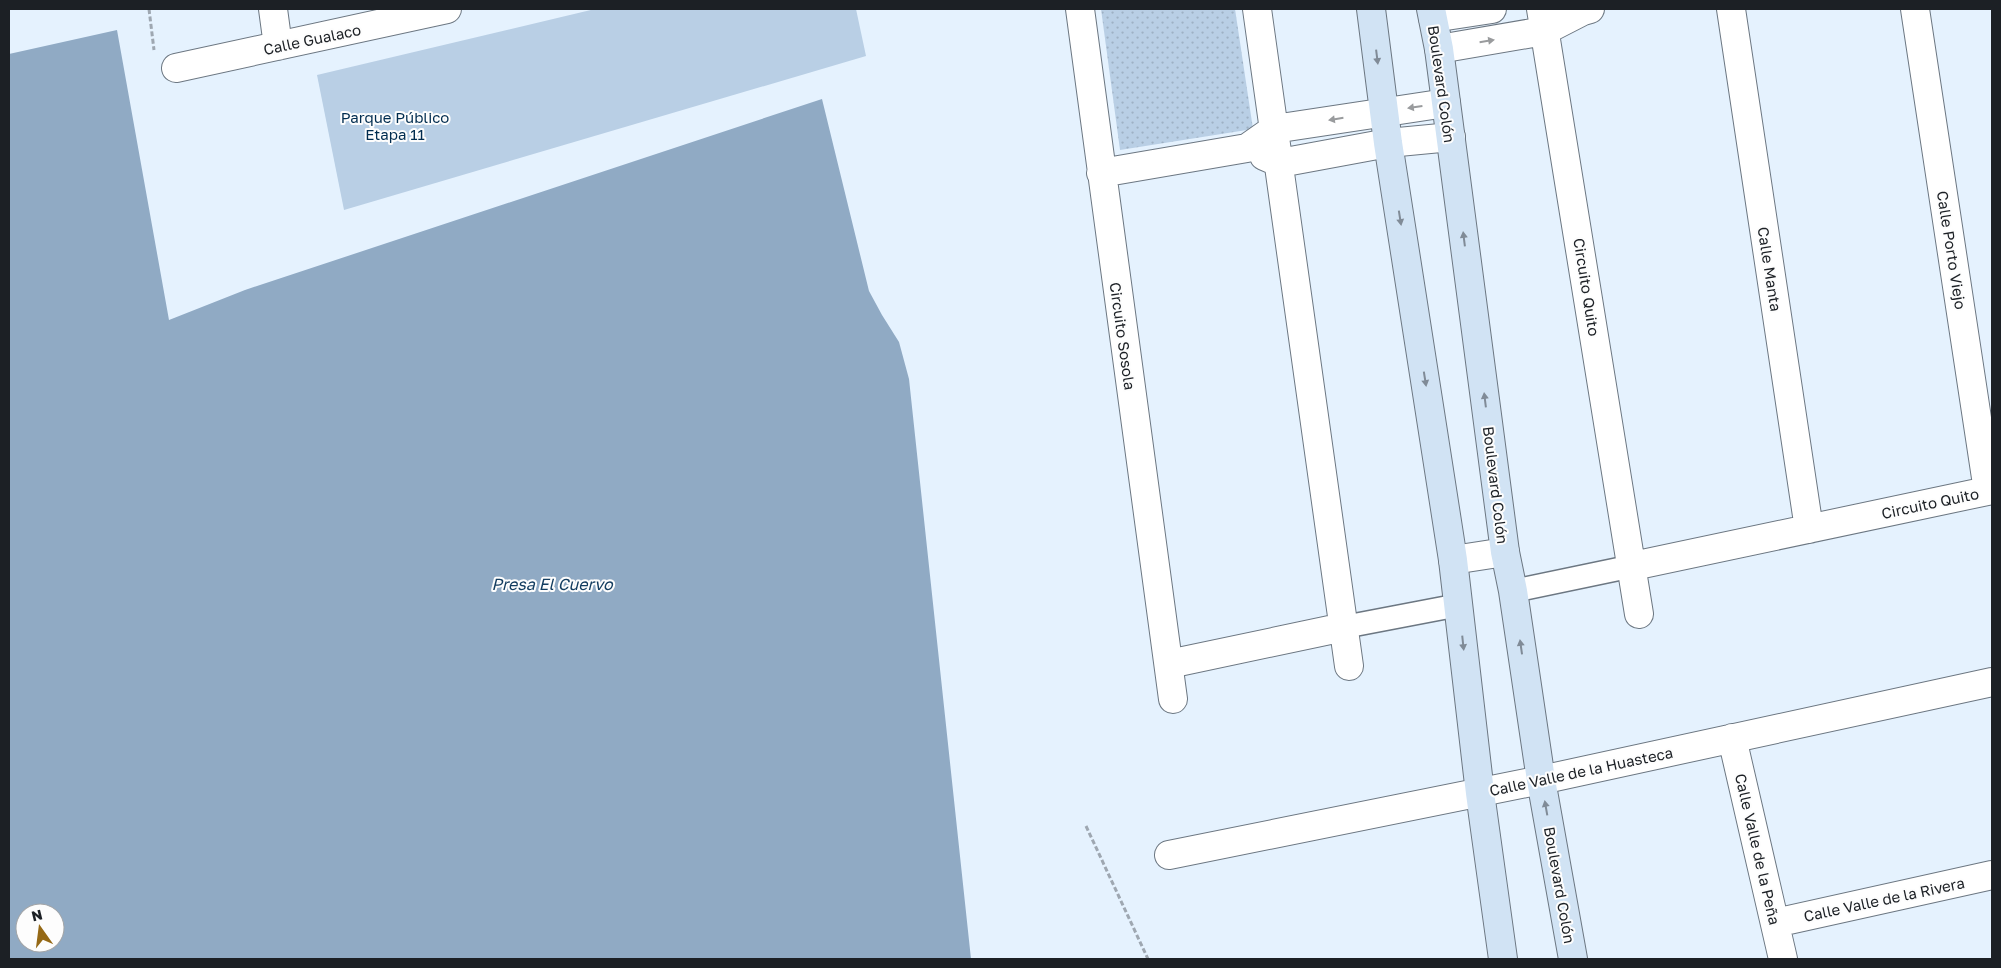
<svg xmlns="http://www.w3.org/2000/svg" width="2001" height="968" font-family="'Golos Text',sans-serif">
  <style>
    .grass { fill: url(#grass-dots) }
    .park { fill: #b9cfe5 }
    .water { fill: #90aac4; fill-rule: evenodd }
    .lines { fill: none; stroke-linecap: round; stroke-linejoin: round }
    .pedestrian-casing { stroke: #6c7782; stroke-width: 25 }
    .minor-casing { stroke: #6c7782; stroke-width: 30 }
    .secondary-casing { stroke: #6c7782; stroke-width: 30 }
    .path { stroke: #9ea7b1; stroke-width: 3; stroke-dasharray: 5 2.5; stroke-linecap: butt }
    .pedestrian { stroke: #fff; stroke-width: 22 }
    .minor { stroke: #fff; stroke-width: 28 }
    .secondary { stroke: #d1e3f4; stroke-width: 28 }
    .oneway { fill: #999b9d }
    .oneway2 { fill: #808b97 }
    .labels { text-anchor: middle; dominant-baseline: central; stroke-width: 4; stroke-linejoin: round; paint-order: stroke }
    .street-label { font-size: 15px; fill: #1c2025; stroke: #fdfdfd }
    .park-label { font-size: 15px; fill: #002c4f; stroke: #fdfdfd }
    .water-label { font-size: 16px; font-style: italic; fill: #133d60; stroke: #fdfdfd }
  </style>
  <defs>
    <pattern id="grass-dots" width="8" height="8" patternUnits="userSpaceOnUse" patternTransform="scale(1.25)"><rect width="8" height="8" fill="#b9cfe5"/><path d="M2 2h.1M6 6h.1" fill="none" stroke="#9eb1c4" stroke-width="1.8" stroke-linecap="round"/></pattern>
  </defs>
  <rect width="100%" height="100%" fill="#e5f2fe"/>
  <path class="grass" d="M 1101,9 L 1235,9 L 1253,129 L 1120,150 Z"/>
  <path class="park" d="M 595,9 L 856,9 L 866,56 L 344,210 L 317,75 Z"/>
  <path class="water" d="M 117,30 L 169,320 L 245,290 L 822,99 L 869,291 L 882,315 L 899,342 L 909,379 L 971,959 L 9,959 L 9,54 ZM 25,913 L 55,913 L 55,943 L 25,943 Z"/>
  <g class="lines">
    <g class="pedestrian-casing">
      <path id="pedestrian" d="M 1513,591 L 1633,566
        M 1344,627 L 1459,605"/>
    </g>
    <g class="minor-casing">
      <path id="minor" d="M 273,9 L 278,46
        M 1080,9 L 1173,699
        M 1257,9 L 1349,666
        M 1541,9 L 1639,614
        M 1731,9 L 1809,529
        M 1915,9 L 1988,491
        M 1433,18 L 1492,9
        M 1439,49 L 1544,31 L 1583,11 L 1590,9
        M 176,68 L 447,9
        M 1264,156 L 1280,163 L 1388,143 L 1451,137
        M 1101,173 L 1247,148 L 1274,129 L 1446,103
        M 1453,560 L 1505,552
        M 1633,566 L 1992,490
        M 1169,664 L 1344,627
        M 1732,738 L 1783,959
        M 1169,855 L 1541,780 L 1992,682
        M 1775,923 L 1992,875"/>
    </g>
    <g class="secondary-casing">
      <path id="secondary" d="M 1371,9 L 1388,143 L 1453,560 L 1480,793 L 1503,959
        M 1431,9 L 1439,49 L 1505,552 L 1513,591 L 1541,780 L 1573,959"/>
    </g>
    <path class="path" d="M 149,9 L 154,50
      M 1086,826 L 1148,959"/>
    <use href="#pedestrian" class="pedestrian"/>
    <use href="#minor" class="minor"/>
    <use href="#secondary" class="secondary"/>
  </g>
  <defs><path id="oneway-solid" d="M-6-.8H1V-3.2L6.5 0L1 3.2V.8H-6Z" transform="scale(1.25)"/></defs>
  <g class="oneway">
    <use href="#oneway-solid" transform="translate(1487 41) rotate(-9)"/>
    <use href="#oneway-solid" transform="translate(1415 107) rotate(172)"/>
    <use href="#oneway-solid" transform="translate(1336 119) rotate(171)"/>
  </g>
  <g class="oneway2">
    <use href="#oneway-solid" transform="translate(1377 57) rotate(83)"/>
    <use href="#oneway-solid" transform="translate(1400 218) rotate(81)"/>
    <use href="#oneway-solid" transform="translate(1464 239) rotate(-97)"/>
    <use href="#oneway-solid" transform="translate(1425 379) rotate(81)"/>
    <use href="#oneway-solid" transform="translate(1485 400) rotate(-97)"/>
    <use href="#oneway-solid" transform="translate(1463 643) rotate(84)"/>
    <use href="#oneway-solid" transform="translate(1521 647) rotate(-98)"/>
    <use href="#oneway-solid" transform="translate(1546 808) rotate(-100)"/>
  </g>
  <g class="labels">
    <g class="street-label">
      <text transform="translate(312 39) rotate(-12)">Calle Gualaco</text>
      <text transform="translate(1442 84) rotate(82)">Boulevard Colón</text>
      <text transform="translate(1952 250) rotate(81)">Calle Porto Viejo</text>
      <text transform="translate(1770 269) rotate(81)">Calle Manta</text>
      <text transform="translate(1587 287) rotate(81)">Circuito Quito</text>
      <text transform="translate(1123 336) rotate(82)">Circuito Sosola</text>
      <text transform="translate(1496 485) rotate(83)">Boulevard Colón</text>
      <text transform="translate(1930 503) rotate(-12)">Circuito Quito</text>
      <text transform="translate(1581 771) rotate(-12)">Calle Valle de la Huasteca</text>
      <text transform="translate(1758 849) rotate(77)">Calle Valle de la Peña</text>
      <text transform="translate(1560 885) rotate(80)">Boulevard Colón</text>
      <text transform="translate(1884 899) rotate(-12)">Calle Valle de la Rivera</text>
    </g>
    <g class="park-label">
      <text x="395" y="117">Parque Público<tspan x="395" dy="17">Etapa 11</tspan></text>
    </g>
    <g class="water-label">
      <text x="552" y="584">Presa El Cuervo</text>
    </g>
  </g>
  <rect width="2001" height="968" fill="none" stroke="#1c2025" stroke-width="20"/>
  <g transform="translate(40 928) rotate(346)"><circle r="24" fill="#fdfdfd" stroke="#a3a5a7"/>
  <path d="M0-4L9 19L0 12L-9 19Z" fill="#956916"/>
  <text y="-8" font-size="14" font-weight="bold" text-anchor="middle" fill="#1c2025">N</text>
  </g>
</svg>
